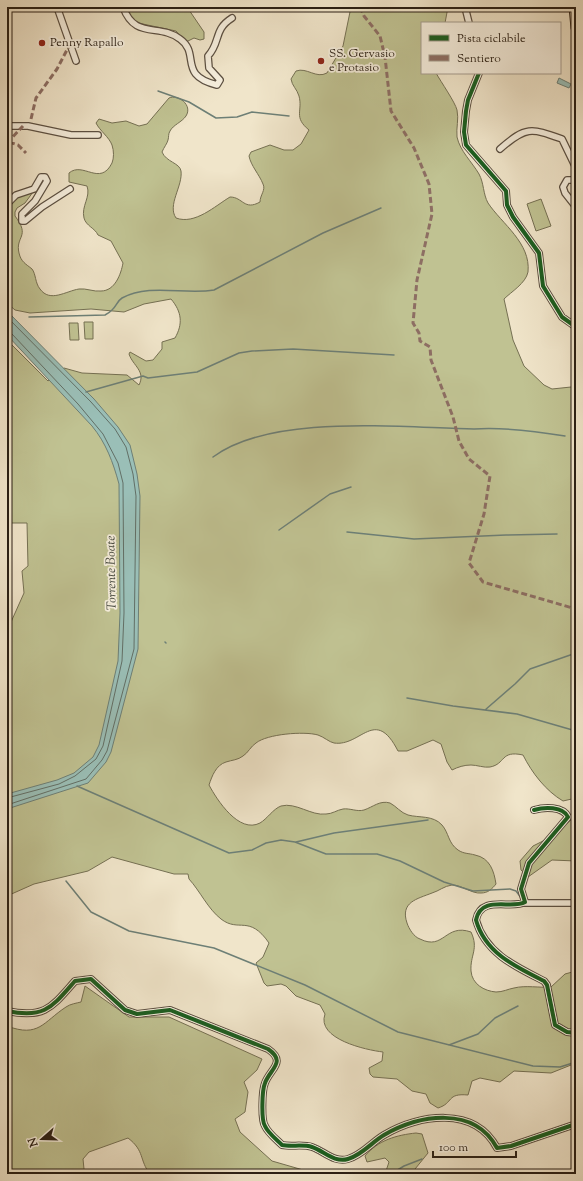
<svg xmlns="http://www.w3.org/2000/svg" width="583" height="1181" font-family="'Sorts Mill Goudy',serif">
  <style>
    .green { fill: #c0c292; stroke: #757053 }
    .water { fill: #9abfb7; stroke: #6d7f76 }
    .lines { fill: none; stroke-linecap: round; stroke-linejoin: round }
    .shore { stroke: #626f66; stroke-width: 1 }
    .stream { stroke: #6d7f76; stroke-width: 1.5 }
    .street-casing { stroke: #5c5042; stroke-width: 8 }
    .primary-casing { stroke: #2a1f14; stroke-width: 11 }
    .street { stroke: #f5eedd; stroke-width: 5.5 }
    .primary { stroke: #f0e5ca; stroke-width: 9 }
    .quiet { stroke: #8d6e63; stroke-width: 3; stroke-dasharray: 6 3; stroke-linecap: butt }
    .cycleway-casing { stroke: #f5eedd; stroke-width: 6 }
    .cycleway { stroke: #1b5e20; stroke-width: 4 }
    .poi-dot { fill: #8f2418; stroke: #f5eedd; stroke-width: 1.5 }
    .labels { text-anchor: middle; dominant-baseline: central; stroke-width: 3.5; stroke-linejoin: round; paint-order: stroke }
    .poi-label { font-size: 12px; fill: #2a1f14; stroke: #f5eedd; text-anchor: start }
    .water-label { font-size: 13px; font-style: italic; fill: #4c4f45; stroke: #f5eedd }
  </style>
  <rect width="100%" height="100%" fill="#f0e5ca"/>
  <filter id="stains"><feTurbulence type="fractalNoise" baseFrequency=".005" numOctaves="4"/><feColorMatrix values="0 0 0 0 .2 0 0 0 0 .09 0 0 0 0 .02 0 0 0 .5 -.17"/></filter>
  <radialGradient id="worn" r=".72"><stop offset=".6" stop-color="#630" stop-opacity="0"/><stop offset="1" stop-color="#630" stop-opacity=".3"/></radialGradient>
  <path class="green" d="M 125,7 L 187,7 L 204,32 L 204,39 L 200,40 L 194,38 L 186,42 L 176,31 L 138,23 L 129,15 Z
    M 351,7 L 448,7 L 445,23 L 422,23 L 422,73 L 436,73 C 441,82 455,102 457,110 C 459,119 456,128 457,137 C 460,151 472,162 479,174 C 484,183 483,194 488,203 C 502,224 531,243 528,272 C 526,283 511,292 504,299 L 513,340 L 524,366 L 544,385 L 552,389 L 571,387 L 576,390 L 576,798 L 563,801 C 546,791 532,773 523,755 C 500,750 506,764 490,767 C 484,768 477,765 471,765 C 464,765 458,767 452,770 L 447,762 L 441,744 L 433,740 L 407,751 L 398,751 C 375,706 361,747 334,743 C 329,742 324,737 318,735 C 304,731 267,734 256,743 C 251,746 248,753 243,756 C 238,760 232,760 226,762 C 216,765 212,776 209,785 C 217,800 239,834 260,823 C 267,819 273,809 281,806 C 296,802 311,816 326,814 C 332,814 337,810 343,809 C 350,808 357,812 364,810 C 373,807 380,800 390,803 C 396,806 401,813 408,815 C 419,818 433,815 442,825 C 449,833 448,843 458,850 C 464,854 468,853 475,855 C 490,858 494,871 496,884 C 492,889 488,893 481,893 C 472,894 462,885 452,885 C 444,886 439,891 432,893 C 417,899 400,902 407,923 C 409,929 414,937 420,939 C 444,951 445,923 471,932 C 479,949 470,955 471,971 C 472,984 484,991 496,992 C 503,992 508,989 514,988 C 526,985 539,988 551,987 L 565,974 L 576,971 L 576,1063 L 551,1073 L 514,1071 L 500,1082 L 480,1078 L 472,1081 L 468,1095 C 446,1093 454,1103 438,1108 L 430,1103 L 426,1094 L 412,1091 L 397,1079 L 373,1077 L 370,1074 L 369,1068 L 382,1061 L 383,1052 C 366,1050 316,1039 325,1014 L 320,1005 L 296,996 L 286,986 L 281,984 L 267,986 L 264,983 L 256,963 L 263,957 L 269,943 C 249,914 239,933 221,919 C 208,909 200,891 189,879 L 188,874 L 174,874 L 112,857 L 88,871 L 34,884 L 7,896 L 7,631 L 24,593 L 22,571 L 28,566 L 27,523 L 7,523 L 7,340 L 48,381 L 64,368 L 82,373 L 127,375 L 139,385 C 146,371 133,366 129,354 L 130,352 L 146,361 L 153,360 L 162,349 L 162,342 L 175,338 C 183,324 182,312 171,299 L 144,304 L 124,312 L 91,309 L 30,313 L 15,310 L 7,303 L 7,208 L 22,190 L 30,187 L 33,192 L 25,203 L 17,208 L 15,212 L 15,216 C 31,237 15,236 19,253 C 21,262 26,264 32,269 C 36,274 35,283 40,289 C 50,303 66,291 79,289 C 86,288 94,292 101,291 C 115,291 121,274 123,263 L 111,241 L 98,235 C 95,228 86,226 84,218 C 81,206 91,197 87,186 L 69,182 L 69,173 C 83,161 100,187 112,163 C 114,158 114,151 112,145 C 109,137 100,131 96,123 L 99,119 L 112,123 L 126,121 L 139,126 L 147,124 L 169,98 C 178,94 193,105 186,116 C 182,122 173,125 170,131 C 168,134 169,137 168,140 C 167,144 164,147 162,152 C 166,162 180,163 181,171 C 183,186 167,205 176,218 C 195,225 215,206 230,197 C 243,197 244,211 260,202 C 260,195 266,190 263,184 C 259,174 251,166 249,156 L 251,152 L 270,145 L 284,150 L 293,150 L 301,144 L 309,130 C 293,117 303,111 299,96 C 297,89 292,86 291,79 L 296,71 C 307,67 316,79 327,73 L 343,46 Z
    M 541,199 L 551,226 L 536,231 L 527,204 Z
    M 84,322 L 93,322 L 93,339 L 85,339 Z
    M 69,323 L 78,323 L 79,340 L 70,340 Z
    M 576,816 L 576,861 L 552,860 L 528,877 L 521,870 L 520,861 L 533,846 L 549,838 Z
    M 85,986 L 129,1017 L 169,1017 L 262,1059 L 257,1070 L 244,1082 L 248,1092 L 245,1112 L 235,1119 L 240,1132 L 272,1161 L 317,1174 L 150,1174 C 139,1160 145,1151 128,1138 L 89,1152 L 83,1159 L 84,1169 L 81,1174 L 7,1174 L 7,1026 C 39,1038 43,1022 66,1007 C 70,1004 77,1003 81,1002 Z
    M 416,1133 L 422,1134 L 428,1153 L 411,1174 L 385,1174 L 389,1162 L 385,1158 L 367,1162 L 365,1156 C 378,1140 397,1135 416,1133 Z"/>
  <path class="water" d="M 559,78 L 571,84 L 569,88 L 557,83 Z
    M 7,311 L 94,399 L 118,427 L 130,445 L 137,474 L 140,496 L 138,649 L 111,752 L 106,762 L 88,783 L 7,809 L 7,794 L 57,780 L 74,773 L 93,757 L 99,745 L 118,661 L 120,613 L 119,484 C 113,462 106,443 92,426 L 7,335 Z"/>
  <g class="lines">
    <path class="shore" d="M 7,317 L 91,402 L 115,429 L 126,447 L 133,474 L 136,496 L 134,649 L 107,751 L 102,760 L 86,779 L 7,805
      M 7,333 L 12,334 L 78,404 L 103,434 L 118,463 L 123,483 L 124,613 L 122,661 L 103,746 L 96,759 L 75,776 L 59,784 L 7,798"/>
    <path class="stream" d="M 158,91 L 189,102 L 216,118 L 237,117 L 252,112 L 289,116
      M 29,317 L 105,315 C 107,314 110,312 112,310 C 116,307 117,301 122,298 C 150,283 184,295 214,290 L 323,233 L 381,208
      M 86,392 L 143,376 L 148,378 L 197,372 L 239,353 L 252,351 L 293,349 L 394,355
      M 213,457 C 272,413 402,428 474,429 C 505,427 535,431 565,436
      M 279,530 L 330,494 L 351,487
      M 347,532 L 414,539 L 506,535 L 557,534
      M 165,642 L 166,643
      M 407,698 L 453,706 L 517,714 L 576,731
      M 485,710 L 515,684 L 530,669 L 576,653
      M 77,786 L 229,853 L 252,850 L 266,843 L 281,840 L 295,842 L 326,854 L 377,854 L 400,861 L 444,882 L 473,891 L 510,889 L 516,891 L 522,899
      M 296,842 L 334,833 L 428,820
      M 66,881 L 91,912 L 129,931 L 214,948 L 305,985 L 398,1032 L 533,1066 L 560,1067 L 576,1062
      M 537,906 L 576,906
      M 449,1045 L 478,1034 L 495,1018 L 518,1006
      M 391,1174 L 404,1166 L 422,1159"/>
    <g class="street-casing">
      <path id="street" d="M 57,7 L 76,61
        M 123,7 C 135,40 159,23 180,39 C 201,54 177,75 217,85 L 220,80 L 209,68 L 208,56 C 221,42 213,30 232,18
        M 465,7 L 469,23
        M 479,73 L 468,100 L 466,111 L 464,132 L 466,145 L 506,191 L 507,205 L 513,217 L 539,253 L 543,286 L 562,317 L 576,327
        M 7,126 L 28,126 L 71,135 L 98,135
        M 500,149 C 526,126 531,128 562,139 L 576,168
        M 576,180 L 567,180 L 563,187 L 565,193 L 576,207
        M 7,204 L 16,195 L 34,189 L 41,177 L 45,177 L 47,181 L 35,201 L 22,214 L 22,221 L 25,221 L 42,207 L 70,189
        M 534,810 C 544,807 563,806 568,817 L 529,863 L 521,889 L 525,902 C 512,910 481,894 476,920 C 485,953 516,967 544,981 L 547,985 L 555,1025 L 567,1032 L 576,1033
        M 525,903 L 576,903
        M 7,1011 C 45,1019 52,1007 75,981 L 91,979 L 125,1010 L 137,1014 L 170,1010 L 268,1049 C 287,1062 270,1069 265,1083 C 262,1090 261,1120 265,1126 C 268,1133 276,1139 282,1145 C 291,1147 303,1144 312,1147 C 324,1151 334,1163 348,1159 C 362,1155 372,1142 384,1135 C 419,1115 474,1105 497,1148 L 511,1146 L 576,1124"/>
    </g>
    <g class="primary-casing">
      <path id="primary" d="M 574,7 L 576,28"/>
    </g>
    <use href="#street" class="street"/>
    <use href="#primary" class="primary"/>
    <path class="quiet" d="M 360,7 L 364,16 L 380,36 L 385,57 L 391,111 L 414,148 L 429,184 L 432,214 L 417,280 L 413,323 L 419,333 L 420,341 L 430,347 L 431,360 L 453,417 L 459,441 L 469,459 L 490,476 L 484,514 L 469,563 L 483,582 L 576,609
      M 31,119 L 36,98 L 57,69 L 69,46
      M 9,142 L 18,145 L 26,153
      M 7,143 L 23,126"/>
    <g class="cycleway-casing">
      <path id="cycleway" d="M 479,73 L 468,100 L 466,111 L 464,132 L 466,145 L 506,191 L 507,205 L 513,217 L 539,253 L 543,286 L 562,317 L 576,327
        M 534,810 C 544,807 563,806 568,817 L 529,863 L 521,889 L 525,902 C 512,910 481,894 476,920 C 485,953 516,967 544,981 L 547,985 L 555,1025 L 567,1032 L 576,1033
        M 7,1011 C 45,1019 52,1007 75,981 L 91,979 L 125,1010 L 137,1014 L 170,1010 L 268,1049 C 287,1062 270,1069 265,1083 C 262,1090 261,1120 265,1126 C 268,1133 276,1139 282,1145 C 291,1147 303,1144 312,1147 C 324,1151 334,1163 348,1159 C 362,1155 372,1142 384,1135 C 419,1115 474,1105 497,1148 L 511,1146 L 576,1124"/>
    </g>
    <use href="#cycleway" class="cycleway"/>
  </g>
  <g class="poi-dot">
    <circle cx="42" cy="43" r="4"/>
    <circle cx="321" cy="61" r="4"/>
  </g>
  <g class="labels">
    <g class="poi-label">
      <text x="50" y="43">Penny Rapallo</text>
      <text x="329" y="54">SS. Gervasio<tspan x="329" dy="14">e Protasio</tspan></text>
    </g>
    <g class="water-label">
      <text transform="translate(112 573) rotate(-91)">Torrente Boate</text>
    </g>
  </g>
  <rect width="583" height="1181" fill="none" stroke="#f0e5ca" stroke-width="24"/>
  <rect x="8" y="8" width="567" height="1165" fill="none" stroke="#2a1f14" stroke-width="2"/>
  <rect x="12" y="12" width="559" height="1157" fill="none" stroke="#2a1f14"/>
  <rect x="421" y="22" width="140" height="52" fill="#f5eedd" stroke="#a49b8d"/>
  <rect x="429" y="35" width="20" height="6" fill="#1b5e20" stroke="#a49b8d"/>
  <text x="457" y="42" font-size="12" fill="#2a1f14">Pista ciclabile</text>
  <rect x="429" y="55" width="20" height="6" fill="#8d6e63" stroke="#a49b8d"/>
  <text x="457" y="62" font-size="12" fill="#2a1f14">Sentiero</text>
  <g transform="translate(42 1139) rotate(250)" stroke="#f5eedd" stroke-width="3" paint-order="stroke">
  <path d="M0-3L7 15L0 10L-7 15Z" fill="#2a1f14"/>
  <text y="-6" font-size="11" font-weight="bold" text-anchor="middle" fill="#2a1f14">N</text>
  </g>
  <path d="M433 1151v6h83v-6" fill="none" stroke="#2a1f14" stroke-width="2"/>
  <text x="439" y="1151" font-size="12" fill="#2a1f14" stroke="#f5eedd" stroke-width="3" paint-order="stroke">100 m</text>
  <rect width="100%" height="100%" filter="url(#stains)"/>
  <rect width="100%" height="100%" fill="url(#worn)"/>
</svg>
